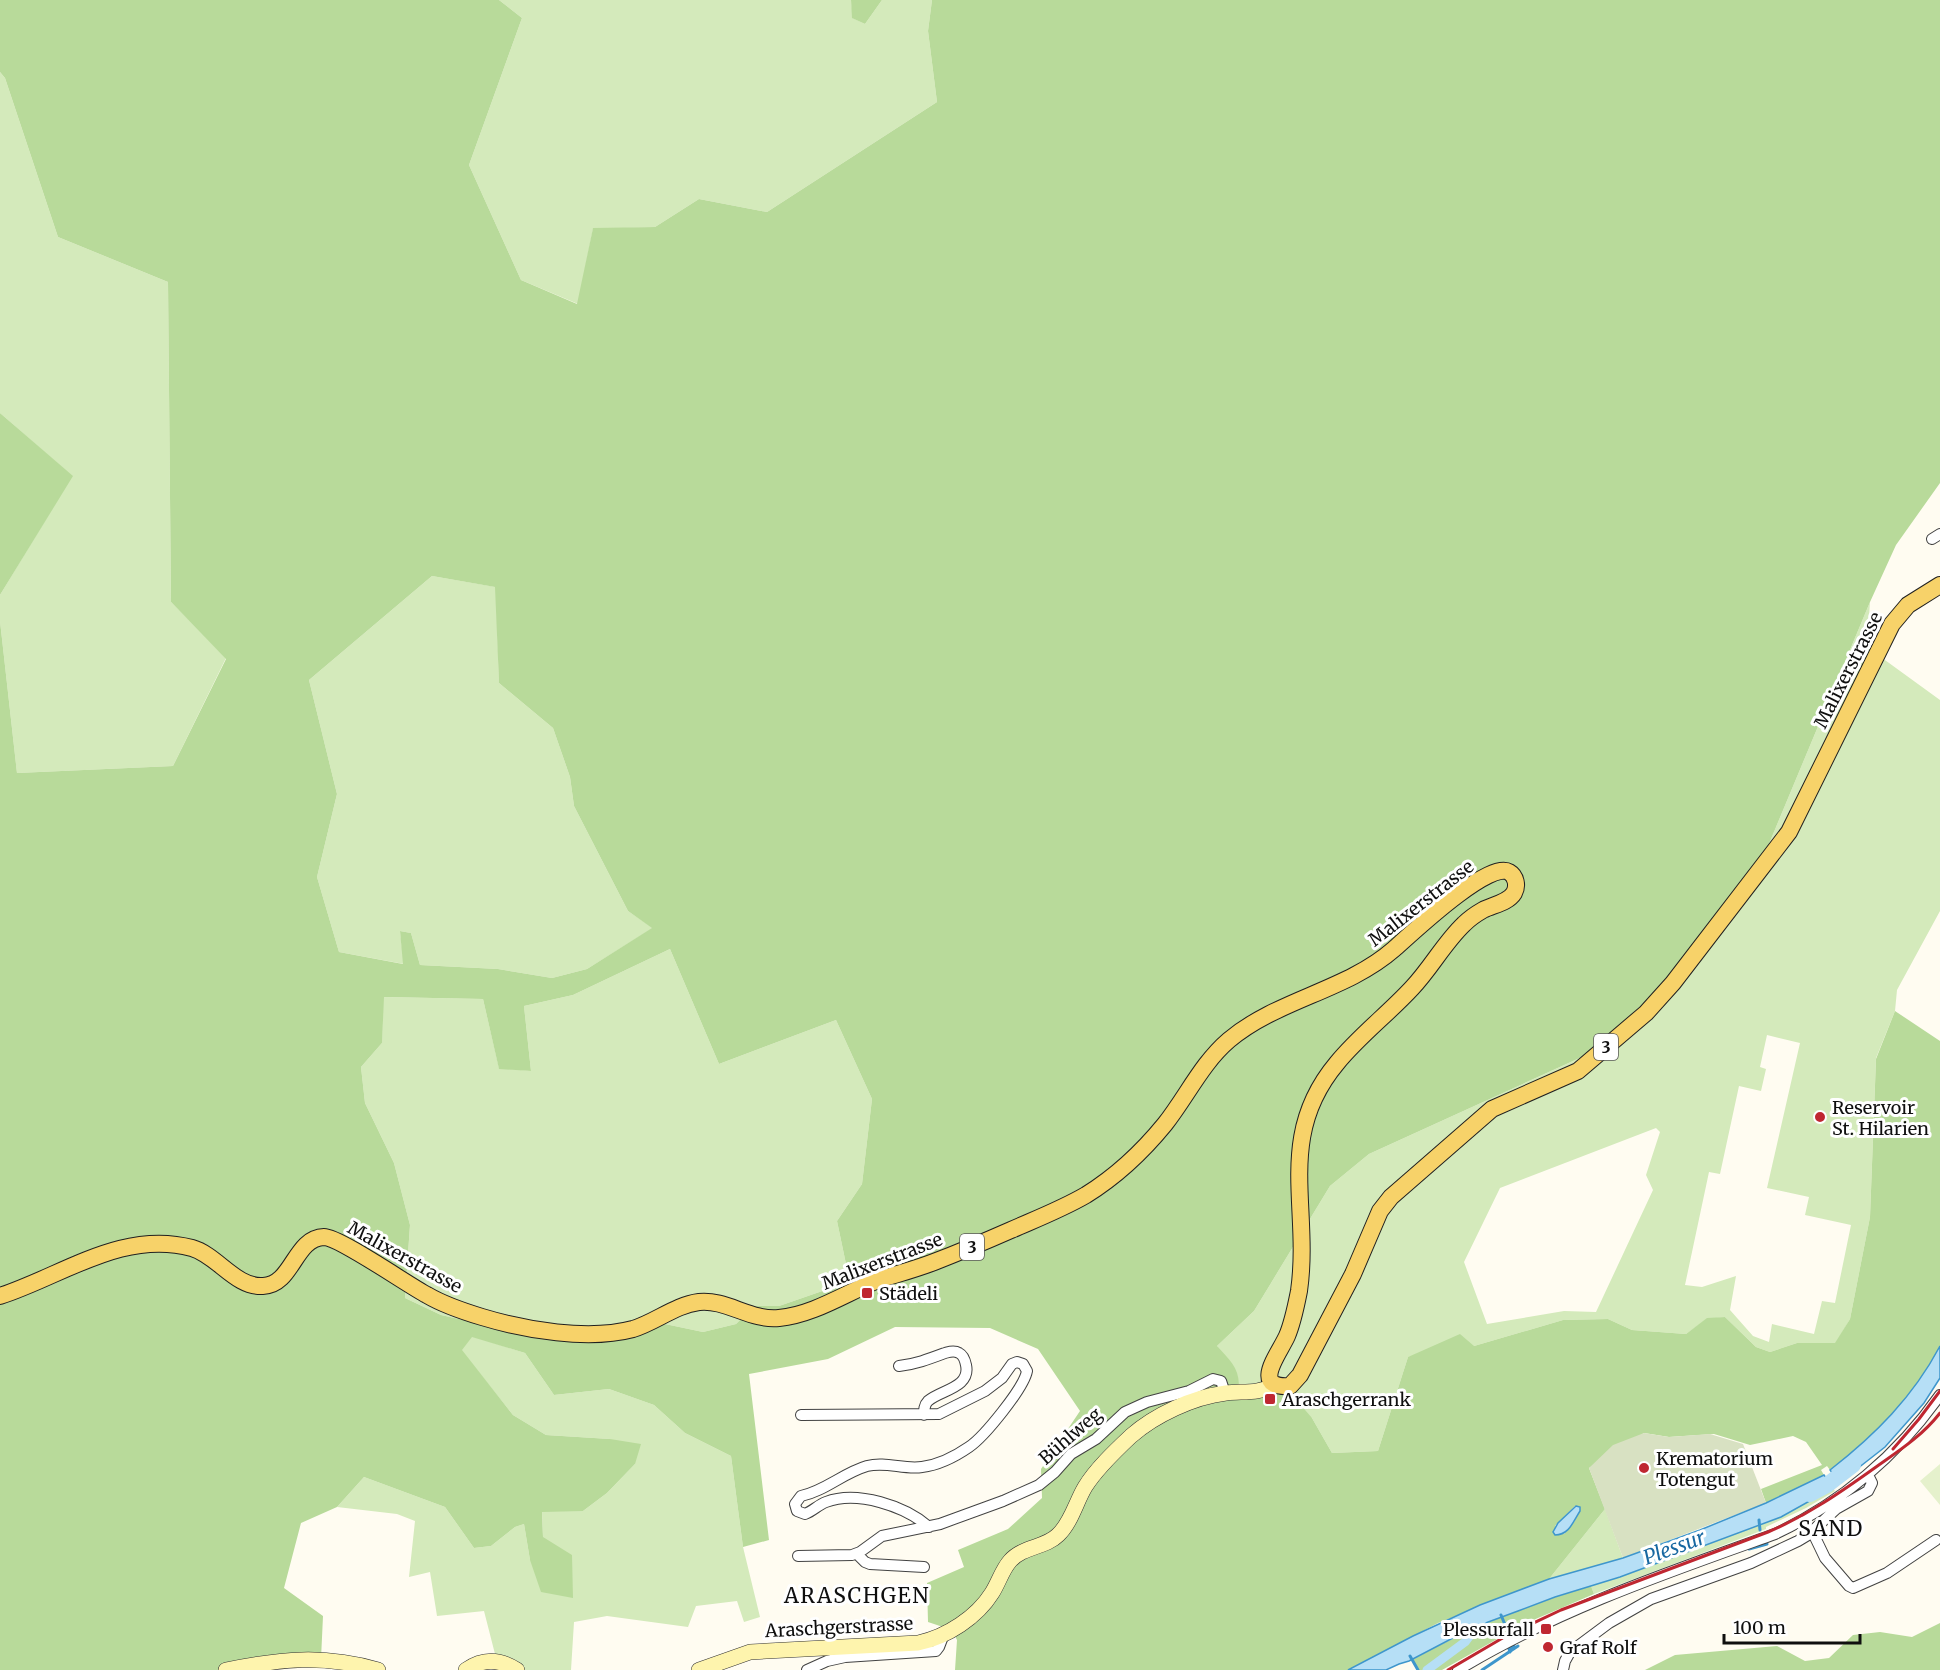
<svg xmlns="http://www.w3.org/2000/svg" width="1940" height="1670" font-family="Merriweather,serif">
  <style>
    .green { fill: #d4eabb; fill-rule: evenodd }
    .forest { fill: #b8da9a; fill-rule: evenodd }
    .cemetery { fill: #d8e1c2 }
    .pitch { fill: #e5f1cc }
    .water { fill: #b6dff6; stroke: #3e96cc; stroke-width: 1.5 }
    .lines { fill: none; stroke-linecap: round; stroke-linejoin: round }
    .stream { stroke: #3e96cc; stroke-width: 3 }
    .canal { stroke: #b6dff6; stroke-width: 9 }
    .river { stroke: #b6dff6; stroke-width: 16 }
    .street-casing { stroke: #424242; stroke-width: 12 }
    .secondary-casing { stroke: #313131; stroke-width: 16 }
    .primary-casing { stroke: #202020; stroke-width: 18 }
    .street { stroke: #fff; stroke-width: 10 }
    .secondary { stroke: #fef4ad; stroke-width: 15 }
    .primary { stroke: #f7d269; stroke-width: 16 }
    .rail { stroke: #bf2731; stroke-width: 3 }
    .poi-dot { fill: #bf2731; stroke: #fff; stroke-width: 2 }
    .labels { text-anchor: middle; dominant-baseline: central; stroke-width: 6; stroke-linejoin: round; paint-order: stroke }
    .shield { fill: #fff; stroke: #575757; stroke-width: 1.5 }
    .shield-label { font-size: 16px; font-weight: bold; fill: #0f0f0f }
    .street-label { font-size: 18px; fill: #0f0f0f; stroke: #fff }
    .poi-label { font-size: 18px; fill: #0f0f0f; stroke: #fff; text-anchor: start }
    .water-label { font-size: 20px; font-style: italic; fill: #1868a1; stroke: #fff }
    .quarter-label { font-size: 21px; letter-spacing: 1.5px; fill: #0f0f0f; stroke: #fff }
  </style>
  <rect width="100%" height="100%" fill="#fffcf1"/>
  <path class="green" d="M 499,0 L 851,0 L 853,18 L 865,24 L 882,0 L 932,0 L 928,31 L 937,102 L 767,212 L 699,199 L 655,227 L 593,229 L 578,304 L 521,280 L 469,165 L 522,18 Z
    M 0,72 L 5,78 L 58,237 L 168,282 L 171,602 L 226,658 L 173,766 L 17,773 L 0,621 L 0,595 L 72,476 L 0,413 Z
    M 432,576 L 496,587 L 499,683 L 553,728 L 570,777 L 574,806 L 628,911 L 653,928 L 587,969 L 552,978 L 498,969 L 420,965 L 411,933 L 400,931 L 404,964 L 339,952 L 317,877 L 337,794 L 309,680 Z
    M 1870,602 L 1867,647 L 1940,700 L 1940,911 L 1897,990 L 1895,1011 L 1876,1058 L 1870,1217 L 1850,1319 L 1836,1343 L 1797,1343 L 1770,1352 L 1756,1347 L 1725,1317 L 1707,1319 L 1686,1334 L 1632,1330 L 1608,1319 L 1563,1320 L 1474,1346 L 1408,1357 L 1378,1451 L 1332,1453 L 1312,1418 L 1238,1392 L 1217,1346 L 1254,1311 L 1330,1186 L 1369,1154 L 1584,1056 L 1766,851 ZM 1767,1035 L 1800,1043 L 1767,1188 L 1809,1197 L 1805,1215 L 1851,1225 L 1835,1303 L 1822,1301 L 1814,1334 L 1772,1324 L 1769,1342 L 1753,1336 L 1730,1310 L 1736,1276 L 1702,1287 L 1685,1285 L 1709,1172 L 1720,1174 L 1739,1086 L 1761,1091 L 1766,1069 L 1760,1067 ZM 1656,1128 L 1660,1132 L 1646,1175 L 1653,1190 L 1596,1312 L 1564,1311 L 1487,1324 L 1464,1262 L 1500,1188 Z
    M 670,949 L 719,1064 L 836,1020 L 872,1099 L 862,1184 L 837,1221 L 846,1264 L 831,1288 L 779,1306 L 754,1306 L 736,1324 L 703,1332 L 665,1324 L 632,1336 L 513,1331 L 441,1315 L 405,1298 L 410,1225 L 394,1163 L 365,1103 L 361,1067 L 382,1043 L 383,997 L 483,999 L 499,1068 L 531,1071 L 524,1006 L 573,995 Z
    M 472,1336 L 525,1353 L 554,1395 L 609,1389 L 654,1405 L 685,1433 L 731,1456 L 743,1547 L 760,1617 L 744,1622 L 737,1601 L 696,1606 L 688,1627 L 607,1616 L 574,1622 L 571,1670 L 503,1670 L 495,1654 L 484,1611 L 437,1616 L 430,1572 L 409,1577 L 415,1521 L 397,1514 L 337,1507 L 364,1477 L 445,1507 L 474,1548 L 491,1546 L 515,1527 L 524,1524 L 530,1560 L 543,1537 L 542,1511 L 583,1511 L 607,1493 L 635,1464 L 610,1439 L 546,1435 L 513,1415 L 461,1350 Z
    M 1833,1488 L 1835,1491 L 1806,1508 L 1766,1527 L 1766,1529 L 1594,1594 L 1591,1586 L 1620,1577 L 1780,1517 Z
    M 1605,1509 L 1623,1558 L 1549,1579 Z"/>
  <path class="forest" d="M 0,0 L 499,0 L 522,18 L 469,165 L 521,280 L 577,304 L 593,228 L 655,227 L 699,199 L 767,212 L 937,102 L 928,31 L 932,0 L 1940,0 L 1940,483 L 1896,545 L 1870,602 L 1766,851 L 1709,931 L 1652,996 L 1584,1056 L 1369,1154 L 1330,1186 L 1254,1311 L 1217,1346 C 1231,1361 1242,1371 1238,1392 L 1286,1388 L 1312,1418 L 1332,1453 L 1378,1451 L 1408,1357 L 1460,1334 L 1474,1346 L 1563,1320 L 1608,1319 L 1632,1330 L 1686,1334 L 1707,1318 L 1725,1317 L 1756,1347 L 1770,1352 L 1797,1343 L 1835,1343 L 1850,1319 L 1870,1217 L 1876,1059 L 1895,1011 L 1940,1041 L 1940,1346 C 1914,1397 1875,1435 1830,1470 L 1827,1466 L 1821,1470 L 1824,1475 L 1820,1477 L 1766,1503 L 1761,1489 L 1822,1465 L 1806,1442 L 1793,1436 L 1750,1445 L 1714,1434 L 1669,1437 L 1644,1433 L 1589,1468 L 1605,1509 L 1549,1579 L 1438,1623 L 1348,1670 L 955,1670 L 957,1640 L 952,1630 L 928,1622 L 927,1583 L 964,1567 L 958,1550 L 1008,1529 L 1042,1498 L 1041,1469 L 1080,1411 L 1038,1349 L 990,1328 L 895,1327 L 828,1359 L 749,1374 L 769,1540 L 743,1547 L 731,1456 L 685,1433 L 654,1405 L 609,1389 L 554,1395 L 525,1353 L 472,1337 L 462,1350 L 513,1415 L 546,1435 L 610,1439 L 641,1444 L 635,1464 L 607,1493 L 583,1511 L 542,1512 L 543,1537 L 572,1555 L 573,1598 L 541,1592 L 530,1560 L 524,1524 L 515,1527 L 491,1546 L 474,1548 L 445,1507 L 364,1477 L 337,1507 L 301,1523 L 284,1588 L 323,1616 L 321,1659 L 239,1670 L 0,1670 L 0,621 L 17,773 L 173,766 L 226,659 L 171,602 L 168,282 L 58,237 L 5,78 L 0,72 ZM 432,576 L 495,587 L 499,683 L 553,728 L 570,777 L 574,806 L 628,911 L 652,928 L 587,969 L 552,978 L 498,969 L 420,965 L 411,933 L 400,931 L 403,964 L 339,952 L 317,877 L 337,794 L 309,680 ZM 670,949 L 719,1064 L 836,1020 L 872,1099 L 862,1184 L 837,1221 L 846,1264 L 831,1288 L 779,1306 L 754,1306 L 736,1324 L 703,1332 L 665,1324 L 632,1336 L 513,1331 L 441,1315 L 405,1298 L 410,1225 L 394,1163 L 365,1103 L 361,1067 L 382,1043 L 384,997 L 483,999 L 499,1069 L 531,1071 L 524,1006 L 573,995 ZM 1575,1506 L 1580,1508 L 1574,1522 L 1564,1534 L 1555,1526 Z
    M 851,0 L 882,0 L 865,24 L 852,18 Z
    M 0,413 L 73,476 L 0,595 Z
    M 1591,1586 L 1594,1594 L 1524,1624 L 1442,1670 L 1418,1670 L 1412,1660 C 1469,1628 1529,1604 1591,1586 Z
    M 1940,1623 L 1940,1670 L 1645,1670 L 1675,1655 L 1777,1646 L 1805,1661 L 1829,1658 L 1853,1635 L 1880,1632 L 1912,1637 Z"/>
  <path class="cemetery" d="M 1644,1433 L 1669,1437 L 1710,1434 L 1743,1444 L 1766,1503 L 1623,1558 L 1589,1468 L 1613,1445 Z"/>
  <path class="pitch" d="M 1940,1464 L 1940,1505 L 1920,1481 Z"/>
  <path class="water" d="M 1940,1346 L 1940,1378 L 1924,1403 L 1885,1447 L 1839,1483 L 1830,1470 C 1875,1435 1913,1397 1940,1346 Z
    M 1824,1475 L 1833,1488 L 1781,1517 L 1620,1577 L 1555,1597 L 1518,1611 L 1472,1628 L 1409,1661 L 1399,1664 L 1386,1670 L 1348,1670 L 1413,1636 L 1480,1605 L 1549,1579 L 1623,1558 L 1700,1530 L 1766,1503 Z
    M 1576,1506 L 1580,1507 L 1580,1511 C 1573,1522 1569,1535 1555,1535 L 1553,1532 L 1558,1523 Z"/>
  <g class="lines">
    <path class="stream" d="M 1759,1520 L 1760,1530
      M 1749,1549 L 1767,1544
      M 1501,1615 L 1508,1632
      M 1510,1652 L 1509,1649 L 1514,1645 L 1513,1642
      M 1410,1656 L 1418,1670
      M 1482,1670 L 1518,1646"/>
    <path class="canal" d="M 1427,1670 L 1465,1642 L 1484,1617"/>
    <path class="river" d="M 1810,1494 L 1827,1485 L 1853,1465"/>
    <g class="street-casing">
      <path id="street" d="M 1932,539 L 1940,534
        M 899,1366 C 916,1364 929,1359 945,1353 C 949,1352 954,1350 959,1353 C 963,1355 965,1360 966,1365 C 971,1388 940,1390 928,1401 C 924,1405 924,1410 924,1415
        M 801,1415 L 939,1414 L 985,1391 L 1002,1378 L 1012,1364 L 1017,1362 L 1023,1364 L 1027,1371 C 1024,1388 984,1437 969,1447 C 956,1456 938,1465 922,1467 C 904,1470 886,1461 867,1466 C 843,1473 825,1491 801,1496 L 795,1504 L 797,1511 L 805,1514 C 813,1511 818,1505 826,1502 C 857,1490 905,1506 929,1527
        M 1812,1531 L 1825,1558 L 1849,1586 L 1853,1588 L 1887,1573 L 1936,1540
        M 857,1554 L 865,1562 L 870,1564 L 924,1567
        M 798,1556 L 852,1555 L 860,1552 L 882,1536 L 940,1524 L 1003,1501 L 1039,1485 L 1055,1472 L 1071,1454 L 1096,1439 L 1125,1412 L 1147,1402 L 1189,1391 L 1213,1379 L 1221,1381 L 1225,1393
        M 807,1670 L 827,1661 L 845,1657 L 936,1651 L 939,1647 L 944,1634
        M 1458,1670 C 1557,1610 1666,1573 1775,1534 C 1841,1503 1898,1455 1940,1395
        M 1563,1670 L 1565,1661 L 1570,1652 L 1609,1623 L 1651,1599 L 1751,1563 L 1798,1541 L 1808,1535 L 1836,1509 L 1868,1491 L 1872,1483 L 1868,1475"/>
    </g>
    <g class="secondary-casing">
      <path id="secondary" d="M 226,1670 C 280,1659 324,1654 378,1670
        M 466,1670 C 483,1658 500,1659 517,1670
        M 699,1670 L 750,1652 L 918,1643 C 947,1637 977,1617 992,1593 C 999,1582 1002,1570 1010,1561 C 1023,1546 1045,1548 1058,1535 C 1071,1523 1076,1502 1085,1487 C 1096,1469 1115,1451 1131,1436 C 1155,1415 1193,1397 1226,1393 C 1244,1391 1258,1394 1274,1385"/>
    </g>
    <g class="primary-casing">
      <path id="primary" d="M 0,1296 C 62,1276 123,1229 192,1248 C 217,1255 236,1288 263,1286 C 293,1285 294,1238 324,1237 C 339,1237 408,1285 427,1295 C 444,1305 462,1311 482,1317 C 525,1330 588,1341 633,1329 C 656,1322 675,1305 699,1302 C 726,1299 751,1321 779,1318 C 813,1315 846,1293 878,1280 C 897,1274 916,1269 934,1262 C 960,1252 986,1241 1011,1230 C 1036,1219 1062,1209 1086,1195 C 1115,1177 1143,1151 1165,1124 C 1187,1096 1202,1063 1229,1040 C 1278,999 1346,991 1394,949 C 1411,934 1489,860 1509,872 C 1516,876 1518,886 1514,893 C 1508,903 1492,905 1483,910 C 1476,914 1470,918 1464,924 C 1444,943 1431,968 1412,988 C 1388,1014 1359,1036 1337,1063 C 1275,1137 1311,1207 1299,1291 C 1296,1306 1293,1322 1287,1336 C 1279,1354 1250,1389 1290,1386 L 1300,1375 L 1353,1274 L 1380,1211 L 1391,1197 L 1492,1109 L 1578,1071 L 1646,1013 L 1673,983 L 1789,832 L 1892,624 L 1908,605 L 1940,585"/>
    </g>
    <use href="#street" class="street"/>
    <use href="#secondary" class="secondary"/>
    <use href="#primary" class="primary"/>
    <path class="rail" d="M 1893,1449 L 1919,1419 L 1940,1391
      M 1448,1670 L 1506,1636 L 1561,1610 L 1768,1532 C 1808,1515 1841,1492 1876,1467 C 1900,1450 1922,1436 1940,1413"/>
  </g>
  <g class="poi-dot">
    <circle cx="1820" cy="1117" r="6"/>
    <rect x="861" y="1287" width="12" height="12" rx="3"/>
    <rect x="1264" y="1393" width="12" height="12" rx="3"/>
    <circle cx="1644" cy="1468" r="6"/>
    <rect x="1540" y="1623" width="12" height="12" rx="3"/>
    <circle cx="1548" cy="1647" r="6"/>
  </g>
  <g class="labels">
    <g class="shield">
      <rect x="1594" y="1034" width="24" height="26" rx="4.5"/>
      <rect x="960" y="1234" width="24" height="26" rx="4.5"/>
    </g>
    <g class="shield-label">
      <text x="1606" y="1047">3</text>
      <text x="972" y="1247">3</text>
    </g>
    <g class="street-label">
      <text transform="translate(1848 670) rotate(-63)">Malixerstrasse</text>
      <text transform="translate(1421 903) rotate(-38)">Malixerstrasse</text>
      <text transform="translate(405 1257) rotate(29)">Malixerstrasse</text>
      <text transform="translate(882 1261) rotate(-21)">Malixerstrasse</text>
      <text transform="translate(1070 1436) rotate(-41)">Bühlweg</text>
      <text transform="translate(839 1627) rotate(-3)">Araschgerstrasse</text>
    </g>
    <g class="poi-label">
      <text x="1832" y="1107">Reservoir<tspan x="1832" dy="21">St. Hilarien</tspan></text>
      <text x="879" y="1293">Städeli</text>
      <text x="1282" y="1399">Araschgerrank</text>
      <text x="1656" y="1458">Krematorium<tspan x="1656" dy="21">Totengut</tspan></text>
      <text x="1534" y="1629" text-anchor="end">Plessurfall</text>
      <text x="1560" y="1647">Graf Rolf</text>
    </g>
    <g class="water-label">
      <text transform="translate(1674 1547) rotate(-20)">Plessur</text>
    </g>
    <g class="quarter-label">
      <text x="1831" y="1528">SAND</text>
      <text x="857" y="1595">ARASCHGEN</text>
    </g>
  </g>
  <path d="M1724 1634v9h136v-9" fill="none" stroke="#0f0f0f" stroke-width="3"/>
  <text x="1733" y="1634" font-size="18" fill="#0f0f0f" stroke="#ffffff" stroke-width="4.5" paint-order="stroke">100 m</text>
</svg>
